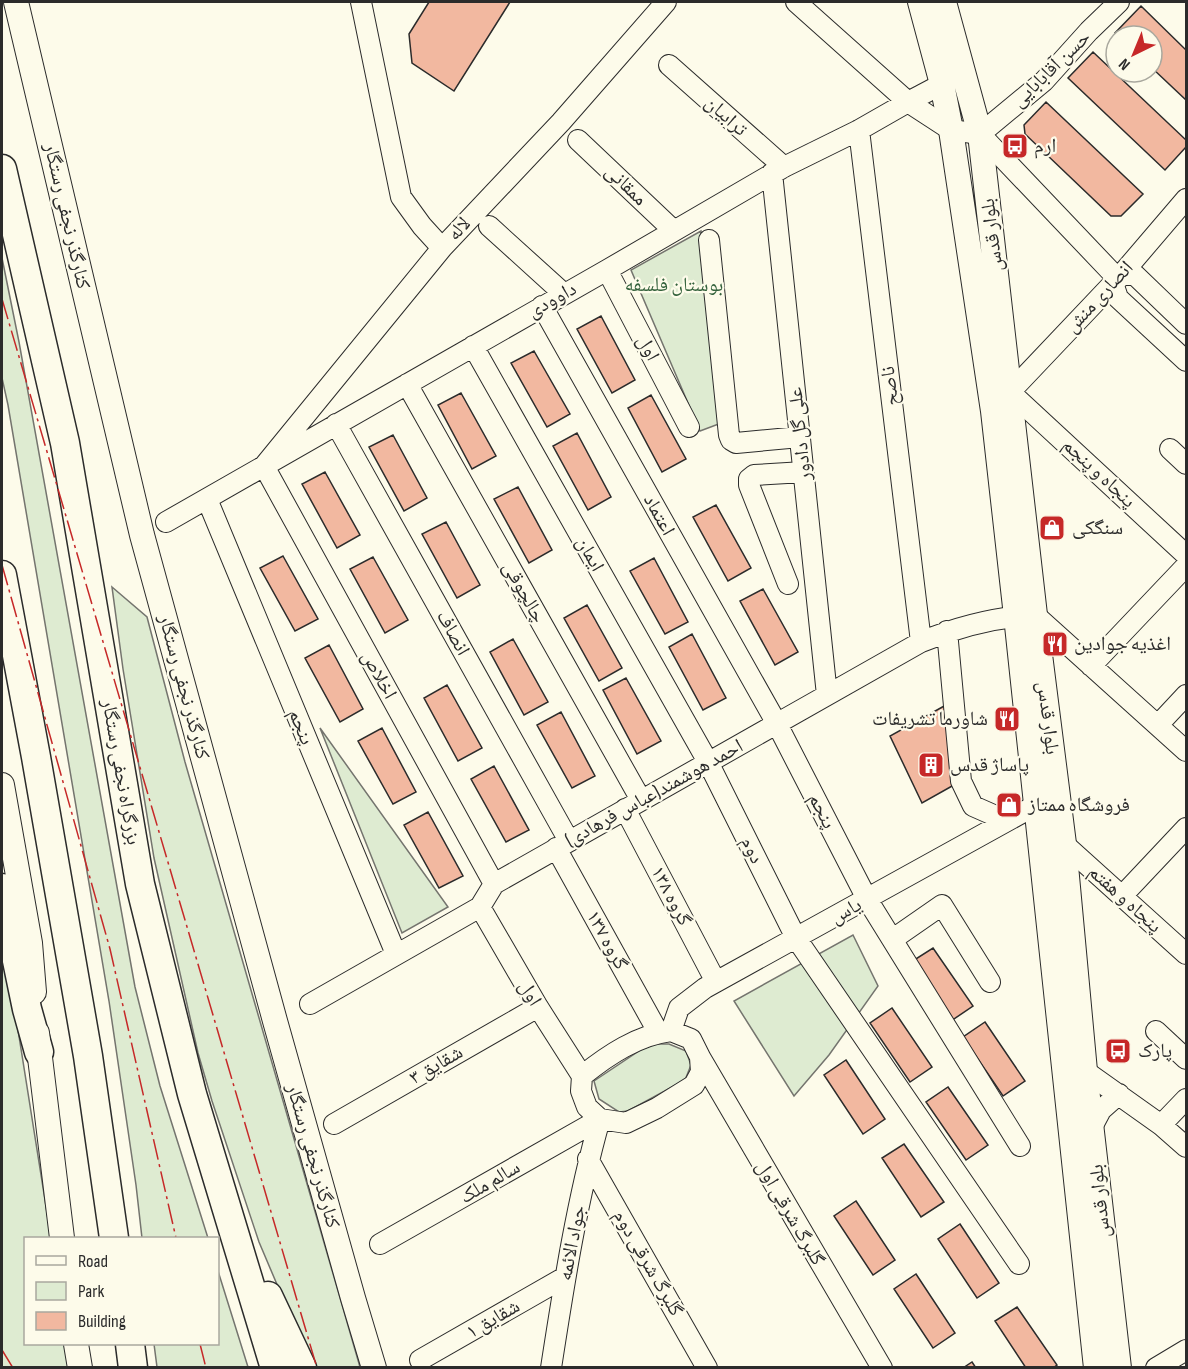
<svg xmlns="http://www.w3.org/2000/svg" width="1188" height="1369" font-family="'Sofia Sans Condensed','Noto Naskh Arabic',sans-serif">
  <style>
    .green { fill: #deebd1; stroke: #74746e; stroke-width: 1.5 }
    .building { fill: #f2b8a0; stroke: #2b2b2b; stroke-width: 1.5 }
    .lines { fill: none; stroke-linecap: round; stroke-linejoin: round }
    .minor-casing { stroke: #2b2b2b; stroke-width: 22 }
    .major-casing { stroke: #2b2b2b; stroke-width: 26 }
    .highway-casing { stroke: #2b2b2b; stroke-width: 31 }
    .minor { stroke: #fdfbea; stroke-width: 20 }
    .major { stroke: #fdfbea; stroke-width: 24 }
    .highway { stroke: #fdfbea; stroke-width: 28 }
    .power { stroke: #c62828; stroke-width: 1.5; stroke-dasharray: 21 4.5 3 4.5; stroke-linecap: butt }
    .labels { text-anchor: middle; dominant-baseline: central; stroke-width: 4.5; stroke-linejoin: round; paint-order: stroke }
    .street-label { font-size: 20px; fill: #2b2b2b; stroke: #fdfbea }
    .poi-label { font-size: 20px; fill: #2b2b2b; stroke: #fdfbea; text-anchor: start }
    .park-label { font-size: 20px; fill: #34623c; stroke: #fdfbea }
  </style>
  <rect width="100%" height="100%" fill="#fdfbea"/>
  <path class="green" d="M 701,231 L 724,422 L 700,431 L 631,270 Z
    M 2,258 L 19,342 L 135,987 L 160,1086 L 208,1238 L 142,1238 L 136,1185 L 109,1001 L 8,405 L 2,378 Z
    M 112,587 L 147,617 L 185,762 L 360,1367 L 312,1367 L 259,1242 L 212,1101 L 198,1053 L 154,858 L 123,669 Z
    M 320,728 L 448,907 L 402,933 Z
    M 2,929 L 51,1238 L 26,1238 L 26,1344 L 68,1344 L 71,1367 L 2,1367 Z
    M 853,935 L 878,986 L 829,1055 L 794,1096 L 734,1001 Z
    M 655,1044 L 669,1044 L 686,1051 L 691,1065 L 685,1080 L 628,1111 L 619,1112 L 599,1099 L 594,1081 L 642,1049 Z
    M 218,1271 L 248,1367 L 157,1367 L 154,1344 L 218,1344 Z"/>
  <path class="building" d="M 429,2 L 510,2 L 454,91 L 412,63 L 409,34 Z
    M 1141,6 L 1186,50 L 1186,100 L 1152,68 L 1152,36 L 1119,36 L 1115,33 Z
    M 1093,52 L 1186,140 L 1186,147 L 1165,170 L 1068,78 Z
    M 1046,102 L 1143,194 L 1121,216 L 1111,216 L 1025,134 L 1024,125 Z
    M 601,316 L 635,380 L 612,393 L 577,329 Z
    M 534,351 L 570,414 L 547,427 L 511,363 Z
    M 461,393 L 496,456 L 472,469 L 438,405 Z
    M 651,395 L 686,459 L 662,472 L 628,408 Z
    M 577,433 L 611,497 L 588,510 L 553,446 Z
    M 393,435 L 427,498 L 404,511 L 369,447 Z
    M 325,472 L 360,535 L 337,548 L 302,484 Z
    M 518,487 L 552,550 L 529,563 L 494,499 Z
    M 716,505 L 751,568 L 728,581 L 693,517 Z
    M 446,522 L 480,585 L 457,598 L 422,534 Z
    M 283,556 L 318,619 L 295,631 L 260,568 Z
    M 373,557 L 408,620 L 385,633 L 350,569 Z
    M 654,558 L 688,622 L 665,634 L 630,571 Z
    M 763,589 L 798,652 L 775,665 L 740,601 Z
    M 587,605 L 622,668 L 599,681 L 564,618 Z
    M 692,634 L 726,698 L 703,710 L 669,647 Z
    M 513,639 L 548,702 L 524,715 L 490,652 Z
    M 329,645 L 363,709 L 340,722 L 305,658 Z
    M 626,678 L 661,741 L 637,754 L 603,690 Z
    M 447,685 L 482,748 L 458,761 L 424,698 Z
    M 946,705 L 961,781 L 922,803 L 890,736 Z
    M 561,712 L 595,776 L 572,788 L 537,725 Z
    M 382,728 L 416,792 L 393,804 L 358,741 Z
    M 494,766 L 529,830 L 506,842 L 471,779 Z
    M 428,812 L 463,876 L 439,888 L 404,825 Z
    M 933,948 L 973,1006 L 951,1021 L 911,962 Z
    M 892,1008 L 932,1067 L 910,1082 L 870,1023 Z
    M 985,1022 L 1025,1081 L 1003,1096 L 963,1037 Z
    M 846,1060 L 885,1119 L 863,1134 L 824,1075 Z
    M 948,1087 L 988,1145 L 966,1160 L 926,1102 Z
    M 904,1144 L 944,1202 L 921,1217 L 882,1158 Z
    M 856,1201 L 895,1260 L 873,1275 L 834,1216 Z
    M 960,1224 L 999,1283 L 977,1298 L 938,1239 Z
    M 916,1274 L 955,1333 L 933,1348 L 894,1289 Z
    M 1017,1307 L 1057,1365 L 1053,1368 L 1026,1368 L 995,1321 Z
    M 972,1362 L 976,1368 L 963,1368 Z"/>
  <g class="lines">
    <g class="minor-casing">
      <path id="minor" d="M 361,2 L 401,197 L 422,226 L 442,248
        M 796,2 L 908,102 L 951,130 L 980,134 L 1118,279
        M 669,65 L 784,167
        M 859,130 L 921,642
        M 980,134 L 1044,81 L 1089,31 L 1119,2
        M 578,140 L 673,230
        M 772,173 L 827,695
        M 1186,199 L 1121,275 L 1010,392 L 1186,555
        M 489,226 L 564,294
        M 709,240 L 729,435 L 731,440 L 736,443 L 800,437
        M 607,270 L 689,427
        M 1121,275 L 1135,275 L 1186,324
        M 1113,283 L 1118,298 L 1186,361
        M 542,306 L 777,724 L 867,899 L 1020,1146
        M 473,346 L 708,762 L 796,938 L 1019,1264
        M 407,384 L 641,800
        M 336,424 L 569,841
        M 1170,449 L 1186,464
        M 207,499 L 396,954
        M 166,522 L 607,270 L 784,167 L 859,130 L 908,102 L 942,84
        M 788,584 L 749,485 L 749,479 L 754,475 L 804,472
        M 947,631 L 961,781 L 973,806 L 1007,821
        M 1091,666 L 1186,566
        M 1158,725 L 1186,695
        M 625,809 L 716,982
        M 1064,844 L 1186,954
        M 556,848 L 658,1032
        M 494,884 L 264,466 L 442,248 L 561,122 L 666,2
        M 1122,896 L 1186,828
        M 480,907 L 538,1007 L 582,1076
        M 893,939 L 942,905 L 990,982
        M 310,1004 L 480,907 L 494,884 L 921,642 C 957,627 996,617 1035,615 L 1186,751
        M 671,1031 L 679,1008 L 705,988 L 1036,805
        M 671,1031 L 691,1039 L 700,1057 L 701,1072 L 694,1085 L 657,1108 L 626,1123 L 600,1119 L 587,1107 L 581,1091 L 582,1076 C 608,1055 638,1035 671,1031 Z
        M 1156,1031 L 1186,1059
        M 700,1057 L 882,1368
        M 1085,1071 L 1161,1125 L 1186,1147
        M 334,1124 L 538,1007
        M 1161,1125 L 1186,1099
        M 1092,1127 L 1101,1110 L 1119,1094
        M 588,1159 L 707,1368
        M 380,1244 L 600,1119
        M 420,1360 L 565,1277
        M 551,1368 C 564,1284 577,1200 600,1119
        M 1156,1368 L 1186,1350"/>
    </g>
    <g class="major-casing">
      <path id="major" d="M 16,2 L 142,535 L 275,1021 L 353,1298 L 374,1368
        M 920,2 L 942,84 L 951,130 L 993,411 L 1016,616 L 1096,1368
        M 944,2 L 980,134 L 1035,615 L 1064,844 L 1085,1071 L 1119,1368
        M 2,785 L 30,943 L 34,992
        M 37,1033 L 62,1238
        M 76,1344 L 80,1368"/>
    </g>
    <g class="highway-casing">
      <path id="highway" d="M 2,169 L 65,443 L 140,884 L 192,1094 L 275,1368
        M 2,575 L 36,757 L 88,1056 L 114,1238
        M 2,888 L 27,1009 L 39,1052
        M 268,1296 L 302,1368
        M 130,1344 L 133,1368"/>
    </g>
    <use href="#minor" class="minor"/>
    <use href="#major" class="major"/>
    <use href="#highway" class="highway"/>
    <path class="power" d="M 2,299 L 317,1368
      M 2,565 L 110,949 L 176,1238
      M 200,1344 L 206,1368
      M 2,1350 L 13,1368"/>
  </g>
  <defs>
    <g id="bus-square" transform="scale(1.35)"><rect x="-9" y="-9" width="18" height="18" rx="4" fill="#c62828" stroke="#fdfbea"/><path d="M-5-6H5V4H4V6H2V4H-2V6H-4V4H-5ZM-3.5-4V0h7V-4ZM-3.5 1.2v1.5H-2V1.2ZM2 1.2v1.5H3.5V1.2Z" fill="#fff"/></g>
    <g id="shop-square" transform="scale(1.35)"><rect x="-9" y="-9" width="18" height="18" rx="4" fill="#c62828" stroke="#fdfbea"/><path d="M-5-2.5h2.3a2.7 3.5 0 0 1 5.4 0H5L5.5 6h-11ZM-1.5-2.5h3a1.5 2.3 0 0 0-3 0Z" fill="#fff"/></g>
    <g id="restaurant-square" transform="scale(1.35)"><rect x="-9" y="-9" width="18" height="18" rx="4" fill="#c62828" stroke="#fdfbea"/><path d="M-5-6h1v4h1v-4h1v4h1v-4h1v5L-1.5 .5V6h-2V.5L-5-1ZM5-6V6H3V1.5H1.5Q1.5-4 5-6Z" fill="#fff"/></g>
    <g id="building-square" transform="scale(1.35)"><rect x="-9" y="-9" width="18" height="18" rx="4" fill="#c62828" stroke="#fdfbea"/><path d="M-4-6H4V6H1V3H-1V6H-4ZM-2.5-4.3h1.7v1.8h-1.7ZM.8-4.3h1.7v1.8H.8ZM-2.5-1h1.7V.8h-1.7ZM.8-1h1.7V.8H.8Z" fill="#fff"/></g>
  </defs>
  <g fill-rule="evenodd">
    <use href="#bus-square" x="1015" y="146"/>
    <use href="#shop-square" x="1052" y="528"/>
    <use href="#restaurant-square" x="1055" y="644"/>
    <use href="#restaurant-square" x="1007" y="719"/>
    <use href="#building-square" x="931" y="765"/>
    <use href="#shop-square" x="1009" y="805"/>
    <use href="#bus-square" x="1118" y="1051"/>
  </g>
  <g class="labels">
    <g class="street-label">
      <text transform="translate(1051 69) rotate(-44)">حسن آقابابایی</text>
      <text transform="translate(726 116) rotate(42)">ترابیان</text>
      <text transform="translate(626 185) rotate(44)">ممقانی</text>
      <text transform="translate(67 216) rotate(77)">کنارگذر نجفی رستگار</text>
      <text transform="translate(459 229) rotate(-48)">لاله</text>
      <text transform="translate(992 235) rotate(-97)">بلوار قدس</text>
      <text transform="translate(1099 297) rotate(-47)">انصاری منش</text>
      <text transform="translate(552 300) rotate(-29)">داوودی</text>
      <text transform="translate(648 348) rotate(62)">اول</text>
      <text transform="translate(890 386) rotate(-97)">ناصح</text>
      <text transform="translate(800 434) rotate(-96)">علی گل دادور</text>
      <text transform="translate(1099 473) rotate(43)">پنجاه و پنجم</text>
      <text transform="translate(659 515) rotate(61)">اعتماد</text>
      <text transform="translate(590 554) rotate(61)">ایمان</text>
      <text transform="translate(524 592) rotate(61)">چالچوقی</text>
      <text transform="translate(453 633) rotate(61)">انصاف</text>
      <text transform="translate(379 675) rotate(61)">اخلاص</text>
      <text transform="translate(184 687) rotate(75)">کنارگذر نجفی رستگار</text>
      <text transform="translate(1048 718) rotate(83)">بلوار قدس</text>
      <text transform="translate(301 727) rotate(68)">پنجم</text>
      <text transform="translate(121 772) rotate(80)">بزرگراه نجفی رستگار</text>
      <text transform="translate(654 793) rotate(-29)">احمد هوشمند(عباس فرهادی)</text>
      <text transform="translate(822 811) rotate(63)">پنجم</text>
      <text transform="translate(752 850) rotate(63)">دوم</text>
      <text transform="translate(671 896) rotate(62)">گروه ۱۳۸</text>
      <text transform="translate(1125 899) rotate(42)">پنجاه و هفتم</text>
      <text transform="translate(846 911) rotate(-29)">یاس</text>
      <text transform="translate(607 940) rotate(61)">گروه ۱۳۷</text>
      <text transform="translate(530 993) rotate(59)">اول</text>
      <text transform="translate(436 1065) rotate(-30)">شقایق ۳</text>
      <text transform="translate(313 1156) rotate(74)">کنارگذر نجفی رستگار</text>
      <text transform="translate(490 1182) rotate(-30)">سالم ملک</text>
      <text transform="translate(1100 1201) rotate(-96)">بلوار قدس</text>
      <text transform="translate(790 1213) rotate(60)">گلبرگ شرقی اول</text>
      <text transform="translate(572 1243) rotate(-79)">جواد الائمه</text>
      <text transform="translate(648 1263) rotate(60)">گلبرگ شرقی دوم</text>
      <text transform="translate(493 1319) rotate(-30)">شقایق ۱</text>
    </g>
    <g class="poi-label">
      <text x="1034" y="146">ارم</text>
      <text x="1072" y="528">سنگکی</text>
      <text x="1074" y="644">اغذیه جوادین</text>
      <text x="988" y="719" text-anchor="end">شاورما تشریفات</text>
      <text x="950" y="765">پاساژ قدس</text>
      <text x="1028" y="805">فروشگاه ممتاز</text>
      <text x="1138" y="1051">پارک</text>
    </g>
    <g class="park-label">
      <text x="674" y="285">بوستان فلسفه</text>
    </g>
  </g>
  <rect width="1188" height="1369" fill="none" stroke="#2b2b2b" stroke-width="6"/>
  <rect x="24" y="1237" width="195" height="108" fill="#fdfbea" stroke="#a9a89e" stroke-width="1.5"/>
  <rect x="36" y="1256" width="30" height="9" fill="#fdfbea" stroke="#a9a89e" stroke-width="1.5"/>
  <text x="78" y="1267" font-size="18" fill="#2b2b2b">Road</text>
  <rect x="36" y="1282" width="30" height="18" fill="#deebd1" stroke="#a9a89e" stroke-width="1.5"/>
  <text x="78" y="1297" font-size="18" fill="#2b2b2b">Park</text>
  <rect x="36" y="1312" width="30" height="18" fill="#f2b8a0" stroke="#a9a89e" stroke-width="1.5"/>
  <text x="78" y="1327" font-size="18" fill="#2b2b2b">Building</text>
  <g transform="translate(1134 54) rotate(223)"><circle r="28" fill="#fdfbea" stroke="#a9a89e" stroke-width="1.5"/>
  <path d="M0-4.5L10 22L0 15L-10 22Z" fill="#c62828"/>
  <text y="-9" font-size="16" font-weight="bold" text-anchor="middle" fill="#2b2b2b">N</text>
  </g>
</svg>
